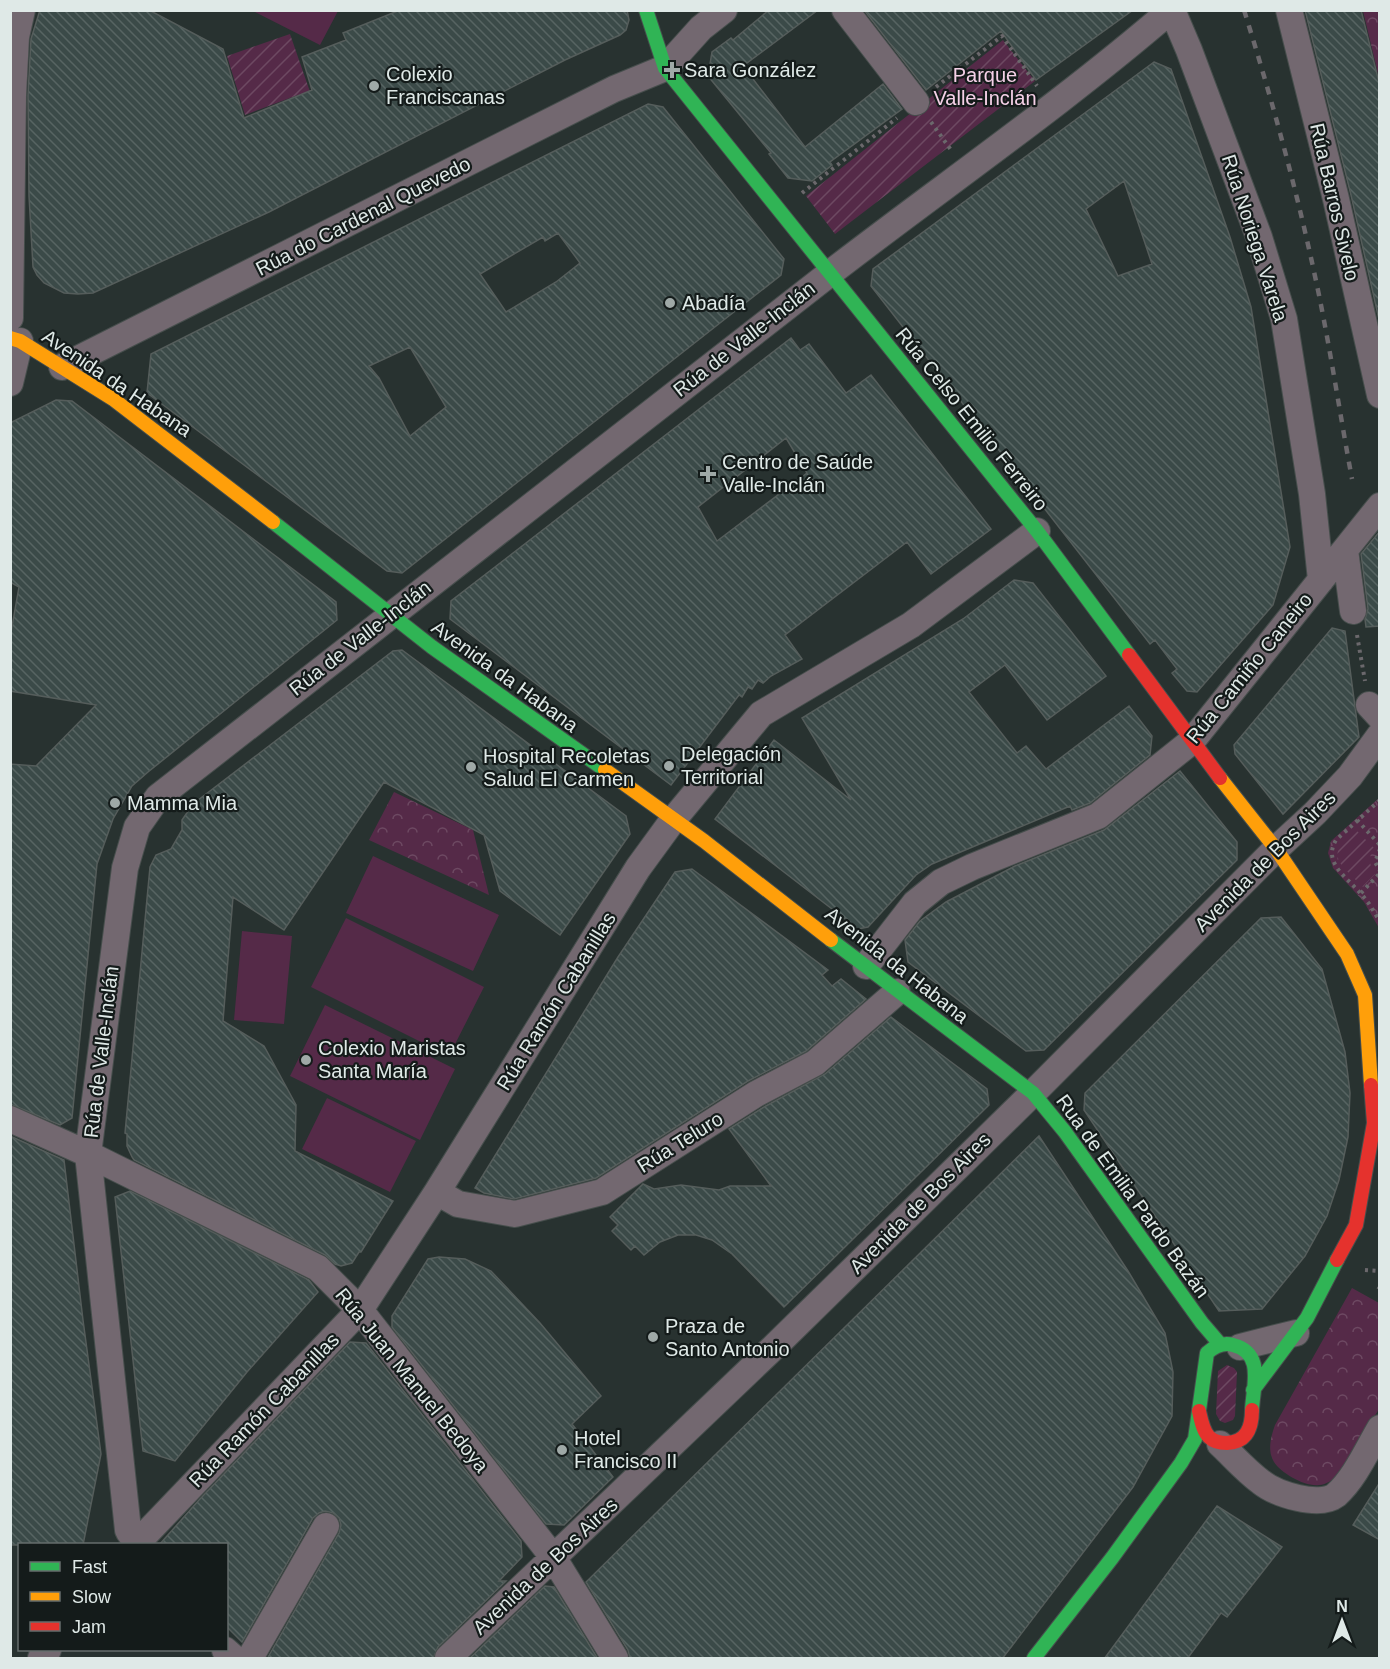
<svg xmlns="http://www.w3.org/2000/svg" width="1390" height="1669" font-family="Helvetica,sans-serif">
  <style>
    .park { fill: url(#park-crowns) }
    .garden { fill: url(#garden-furrows) }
    .pitch { fill: #552a48 }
    .building { fill: url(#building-back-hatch); stroke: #555d5b; stroke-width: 1.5; fill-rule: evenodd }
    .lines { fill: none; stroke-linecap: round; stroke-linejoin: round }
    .street-casing { stroke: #464e4c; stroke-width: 28 }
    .fast-casing { stroke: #464e4c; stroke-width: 16 }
    .slow-casing { stroke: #464e4c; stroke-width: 16 }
    .jam-casing { stroke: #464e4c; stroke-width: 16 }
    .path { stroke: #6b686c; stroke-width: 4; stroke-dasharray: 3 4.5; stroke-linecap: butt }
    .street { stroke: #736870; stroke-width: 26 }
    .fast { stroke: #30b455; stroke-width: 14 }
    .slow { stroke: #ff9f0a; stroke-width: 14 }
    .jam { stroke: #e5322d; stroke-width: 14 }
    .rail { stroke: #6b686c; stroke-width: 4.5; stroke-dasharray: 8 8; stroke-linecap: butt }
    .poi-dot { fill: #9fa9a7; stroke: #141b1a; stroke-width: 2 }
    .labels { text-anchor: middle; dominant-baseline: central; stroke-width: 4.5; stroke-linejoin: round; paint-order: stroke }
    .poi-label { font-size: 20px; fill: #dfe9e7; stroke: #141b1a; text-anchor: start }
    .park-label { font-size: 20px; fill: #f5d0e7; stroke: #141b1a }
    .street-label { font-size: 20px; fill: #dfe9e7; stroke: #141b1a }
  </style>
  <defs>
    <pattern id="park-crowns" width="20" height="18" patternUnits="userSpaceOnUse" patternTransform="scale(1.5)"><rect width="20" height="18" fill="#552a48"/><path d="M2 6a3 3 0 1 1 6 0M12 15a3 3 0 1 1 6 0" fill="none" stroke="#6d4962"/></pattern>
    <pattern id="garden-furrows" width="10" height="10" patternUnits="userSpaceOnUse" patternTransform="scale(1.5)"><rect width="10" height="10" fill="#552a48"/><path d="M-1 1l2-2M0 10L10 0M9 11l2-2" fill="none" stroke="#6d4962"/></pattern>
    <pattern id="building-back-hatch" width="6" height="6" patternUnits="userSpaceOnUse" patternTransform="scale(1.5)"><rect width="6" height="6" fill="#3b4a48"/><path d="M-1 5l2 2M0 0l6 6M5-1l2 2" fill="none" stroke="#576462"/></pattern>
  </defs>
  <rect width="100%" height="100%" fill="#283230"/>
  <path class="park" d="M 1363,11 L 1379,11 L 1379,78 Z
    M 394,792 L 473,830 L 489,895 L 369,840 Z
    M 1379,798 L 1379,928 L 1364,902 L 1333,868 L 1328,853 L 1331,841 Z
    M 1352,1288 L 1379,1303 L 1379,1409 L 1339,1474 C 1334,1479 1326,1485 1319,1485 C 1305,1487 1281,1473 1274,1462 C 1267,1451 1271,1436 1275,1425 Z"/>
  <path class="garden" d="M 290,34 L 317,112 L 307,115 L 298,95 L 245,115 L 227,56 Z
    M 1003,40 L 1035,81 L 835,234 L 806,196 Z
    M 1355,829 L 1374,848 C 1368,857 1369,865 1375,874 L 1363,887 C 1339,862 1324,857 1355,829 Z
    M 1227,1365 L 1234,1368 L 1237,1372 L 1235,1416 L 1233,1420 L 1225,1423 L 1220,1421 L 1216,1414 L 1218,1371 Z"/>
  <path class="pitch" d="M 253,11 L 338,11 L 320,45 Z
    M 373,856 L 499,915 L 473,971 L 346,913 Z
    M 346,918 L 484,987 L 449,1056 L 311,987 Z
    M 242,931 L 292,936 L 284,1024 L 234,1020 Z
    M 325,1005 L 455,1069 L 420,1140 L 290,1076 Z
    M 327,1098 L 416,1141 L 390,1192 L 302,1149 Z"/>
  <path class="building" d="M 40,10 L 149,10 L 223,49 L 244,118 L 312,90 L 302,57 L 346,40 L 343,33 L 400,10 L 627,10 L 629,20 L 626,30 L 620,35 L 565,60 L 269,212 L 93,293 L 78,294 L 64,293 L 44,283 L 37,275 L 33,267 L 29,196 L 28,95 L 31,39 Z
    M 769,10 L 818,10 L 743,66 L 805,147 L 883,84 L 902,109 L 830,162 L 832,165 L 812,181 L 788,178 L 769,154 L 771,153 L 708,76 L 712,52 L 731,38 L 733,40 Z
    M 864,10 L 1133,10 L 1036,80 L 1001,31 L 926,90 Z
    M 1305,10 L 1361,10 L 1380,86 L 1380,324 L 1351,195 Z
    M 1154,62 L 1171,69 L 1230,237 L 1251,307 L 1290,547 L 1273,605 L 1197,692 L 1187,691 L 1172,673 L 1177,669 L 1155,640 L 1150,644 L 871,286 L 873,269 ZM 1124,181 L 1152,264 L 1118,276 L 1086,209 Z
    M 648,104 L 663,107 L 784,259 L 781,275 L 402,573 L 387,571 L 147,393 L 151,354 ZM 558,233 L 580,263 L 556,282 L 506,312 L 480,274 L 543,237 L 545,241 ZM 410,347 L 446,407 L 410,436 L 379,378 L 369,366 Z
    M 791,338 L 800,350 L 809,344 L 846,393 L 871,375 L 991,529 L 931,574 L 907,542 L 785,635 L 802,659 L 771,676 L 763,683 L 758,680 L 752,689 L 748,687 L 742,697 L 739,695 L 671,785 L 450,619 L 451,601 ZM 786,438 L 807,473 L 717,541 L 698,507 Z
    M 56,400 L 72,401 L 336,602 L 337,620 L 148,772 L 132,786 L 113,819 L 97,864 L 72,1118 L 60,1125 L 10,1104 L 10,764 L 36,766 L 96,705 L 10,691 L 10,638 L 19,587 L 10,582 L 10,423 Z
    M 1380,531 L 1380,626 L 1366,627 L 1365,619 L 1368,609 L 1361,554 Z
    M 1014,580 L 1033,583 L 1106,676 L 1047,720 L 1005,665 L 969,692 L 1017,753 L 1026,746 L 1046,769 L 1129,706 L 1152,736 L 1150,755 L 1090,803 L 1072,810 L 1070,806 L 932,864 L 916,875 L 868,927 L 858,929 L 715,819 L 774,740 L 851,800 L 802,718 L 963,619 Z
    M 1332,628 L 1345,631 L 1359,737 L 1283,814 L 1235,754 L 1234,745 Z
    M 402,650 L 626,816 L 630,834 L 560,935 L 500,891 L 484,835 L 384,782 L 284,930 L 233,897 L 223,1021 L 264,1046 L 296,1105 L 295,1151 L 393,1201 L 361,1252 L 359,1252 L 352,1263 L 341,1266 L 335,1264 L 325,1255 L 134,1160 L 132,1157 L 127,1146 L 127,1134 L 125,1133 L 150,867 L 156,855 L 171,849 L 182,830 L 182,820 L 193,804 L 393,651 Z
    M 1180,771 L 1237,842 L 1237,860 L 1044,1050 L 1026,1051 L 908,962 L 905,940 L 920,921 L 946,902 L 1015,866 L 1104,830 Z
    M 692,869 L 828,970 L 822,975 L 832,986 L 841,979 L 866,999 L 806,1051 L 748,1081 L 596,1178 L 514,1199 L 484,1193 L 475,1188 L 618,957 L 675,872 Z
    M 1281,917 L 1322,969 L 1345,1052 L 1350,1093 L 1348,1137 L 1339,1180 L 1327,1216 L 1305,1256 L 1262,1309 L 1219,1311 L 1084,1110 L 1085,1093 L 1261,918 Z
    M 891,1017 L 987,1089 L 989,1105 L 784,1307 L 732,1254 L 712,1240 L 696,1235 L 678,1235 L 660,1242 L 644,1255 L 635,1246 L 631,1250 L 612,1231 L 618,1225 L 610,1217 L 643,1184 L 654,1189 L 681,1185 L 719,1190 L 730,1186 L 771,1186 L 729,1129 L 764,1107 L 825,1074 Z
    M 10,1136 L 64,1160 L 83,1320 L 101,1454 L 83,1545 L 10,1545 Z
    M 1039,1136 L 1128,1271 L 1165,1333 L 1173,1372 L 1172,1416 L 1133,1487 L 1002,1659 L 630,1659 L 628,1650 L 586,1582 Z
    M 130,1191 L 309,1280 L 318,1292 L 247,1372 L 175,1461 L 143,1451 L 115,1197 Z
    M 439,1257 L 465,1259 L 491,1271 L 540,1323 L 601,1396 L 572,1424 L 613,1477 L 564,1525 L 546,1524 L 392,1327 L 392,1316 L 428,1259 Z
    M 350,1342 L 366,1343 L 521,1541 L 522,1557 L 499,1581 L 506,1581 L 438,1647 L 433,1659 L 267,1659 L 339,1533 L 341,1525 L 339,1518 L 333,1513 L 325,1511 L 319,1513 L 313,1518 L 242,1642 L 226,1626 L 226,1545 L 159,1545 L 199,1500 Z
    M 1380,1482 L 1380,1540 L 1353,1525 Z
    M 1217,1506 L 1282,1547 L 1227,1617 L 1221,1613 L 1187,1659 L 1104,1659 Z
    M 545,1586 L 554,1587 L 598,1659 L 469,1659 Z"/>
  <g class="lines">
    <g class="street-casing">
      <path id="street" d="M 845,10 L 916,102
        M 1172,10 L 1189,50 L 1259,237 L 1284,319 L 1312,494 L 1321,580
        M 1289,10 L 1336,199 L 1380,395
        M 10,318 L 13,95 L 16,37 L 22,10
        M 62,367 L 614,89 L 665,68 L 701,28 L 724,10
        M 10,383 L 20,341
        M 1345,550 L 1353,611
        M 1369,705 L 1380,717
        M 866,966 L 915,903 L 941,882 L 972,867 L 1098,816 L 1192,741 L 1380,506
        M 10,1119 L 88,1154 L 318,1268 L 360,1310 L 553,1557 L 615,1658
        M 437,1192 L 458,1204 L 515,1214 L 602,1192 L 756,1094 L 815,1063 L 897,992
        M 1240,1347 L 1296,1333
        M 1220,1444 C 1233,1456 1246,1471 1261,1482 C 1276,1494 1319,1508 1336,1495 C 1355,1478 1367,1450 1380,1428
        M 139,1541 L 360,1310 L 437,1192 L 638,868 L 673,820 L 761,714 L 911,625 L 1037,531
        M 142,1544 C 138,1538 131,1538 128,1530 L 88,1154 L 125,868 L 137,827 L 158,797 C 381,622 604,447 829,274 C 943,186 1062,104 1171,10
        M 225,1650 L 234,1658
        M 41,1658 L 48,1650
        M 250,1658 L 326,1526
        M 448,1658 L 776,1345 L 1033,1093 L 1276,849 L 1315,813 L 1350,776 L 1380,735"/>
    </g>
    <g class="fast-casing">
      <path id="fast" d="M 646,10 L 665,68 L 1037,531 L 1129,655
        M 273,522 L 432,647 L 605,770
        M 831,940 L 1033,1093 L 1065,1132 L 1202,1323 L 1220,1344
        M 1253,1390 L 1307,1318 L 1337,1260
        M 1034,1658 L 1112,1558 L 1181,1463 L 1195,1439 L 1207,1353 C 1215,1346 1223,1342 1233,1345 C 1265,1353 1253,1386 1252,1410"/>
    </g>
    <g class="slow-casing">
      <path id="slow" d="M 10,338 L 20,341 L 113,399 L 273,522
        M 605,770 L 704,841 L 831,940
        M 1220,778 L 1276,849 L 1347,954 L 1365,995 L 1371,1085"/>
    </g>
    <g class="jam-casing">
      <path id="jam" d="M 1129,655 L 1220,778
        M 1337,1260 L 1356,1225 L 1374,1123 L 1371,1085
        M 1199,1411 C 1201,1420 1203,1431 1209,1437 C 1214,1442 1221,1443 1227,1443 C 1247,1442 1252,1427 1252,1410"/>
    </g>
    <path class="path" d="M 936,87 L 1002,36 L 1037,86
      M 931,122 L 951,150
      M 802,193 L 897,118
      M 1357,635 L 1365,681
      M 1380,800 L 1336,840 C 1322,863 1348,878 1361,894 C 1369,902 1374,912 1380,922
      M 1357,820 L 1380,845
      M 1380,849 L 1375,862 L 1380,871
      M 1361,893 L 1380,873
      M 1365,1270 L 1380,1271
      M 1380,1287 L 1377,1291 L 1380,1293"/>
    <use href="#street" class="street"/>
    <use href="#fast" class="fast"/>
    <use href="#slow" class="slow"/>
    <use href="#jam" class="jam"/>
    <path class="rail" d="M 1244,10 C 1274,106 1300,202 1320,300 C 1332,360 1341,420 1352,479"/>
  </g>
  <g class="poi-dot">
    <path d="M669 61h6v6h6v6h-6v6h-6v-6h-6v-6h6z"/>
    <circle cx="374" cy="86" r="6"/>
    <circle cx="670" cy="303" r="6"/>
    <path d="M705 465h6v6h6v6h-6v6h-6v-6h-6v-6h6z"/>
    <circle cx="669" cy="766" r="6"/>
    <circle cx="471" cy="767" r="6"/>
    <circle cx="115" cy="803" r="6"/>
    <circle cx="306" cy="1060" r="6"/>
    <circle cx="653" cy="1337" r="6"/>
    <circle cx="562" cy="1450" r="6"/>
  </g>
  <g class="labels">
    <g class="poi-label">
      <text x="684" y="70">Sara González</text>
      <text x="386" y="74">Colexio<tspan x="386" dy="23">Franciscanas</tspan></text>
      <text x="682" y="303">Abadía</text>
      <text x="722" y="462">Centro de Saúde<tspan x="722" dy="23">Valle-Inclán</tspan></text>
      <text x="681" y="754">Delegación<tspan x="681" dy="23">Territorial</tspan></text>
      <text x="483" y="756">Hospital Recoletas<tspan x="483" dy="23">Salud El Carmen</tspan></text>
      <text x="127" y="803">Mamma Mia</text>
      <text x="318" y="1048">Colexio Maristas<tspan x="318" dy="23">Santa María</tspan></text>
      <text x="665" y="1326">Praza de<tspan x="665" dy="23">Santo Antonio</tspan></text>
      <text x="574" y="1438">Hotel<tspan x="574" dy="23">Francisco II</tspan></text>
    </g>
    <g class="park-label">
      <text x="985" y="75">Parque<tspan x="985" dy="23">Valle-Inclán</tspan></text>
    </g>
    <g class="street-label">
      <text transform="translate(1335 202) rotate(77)">Rúa Barros Sivelo</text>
      <text transform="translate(363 216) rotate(-27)">Rúa do Cardenal Quevedo</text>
      <text transform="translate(1255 238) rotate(72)">Rúa Noriega Varela</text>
      <text transform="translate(744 339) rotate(-38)">Rúa de Valle-Inclán</text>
      <text transform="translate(117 383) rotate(34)">Avenida da Habana</text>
      <text transform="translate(972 419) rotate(51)">Rúa Celso Emilio Ferreiro</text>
      <text transform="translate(360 638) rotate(-38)">Rúa de Valle-Inclán</text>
      <text transform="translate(1249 668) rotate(-51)">Rúa Camiño Caneiro</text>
      <text transform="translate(505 676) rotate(36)">Avenida da Habana</text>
      <text transform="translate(1265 861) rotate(-45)">Avenida de Bos Aires</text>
      <text transform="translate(897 965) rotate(38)">Avenida da Habana</text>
      <text transform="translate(556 1001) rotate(-58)">Rúa Ramón Cabanillas</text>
      <text transform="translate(101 1052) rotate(-83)">Rúa de Valle-Inclán</text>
      <text transform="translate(680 1142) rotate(-32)">Rúa Teluro</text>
      <text transform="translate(1133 1196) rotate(54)">Rua de Emilia Pardo Bazán</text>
      <text transform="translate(920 1203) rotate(-45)">Avenida de Bos Aires</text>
      <text transform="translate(412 1380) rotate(51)">Rúa Juan Manuel Bedoya</text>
      <text transform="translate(264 1410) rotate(-46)">Rúa Ramón Cabanillas</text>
      <text transform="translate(545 1566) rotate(-43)">Avenida de Bos Aires</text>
    </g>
  </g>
  <rect width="1390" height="1669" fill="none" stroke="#dfe9e7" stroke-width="24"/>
  <rect x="18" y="1543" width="210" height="108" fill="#141b1a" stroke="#656d6c" stroke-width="1.5"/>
  <rect x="30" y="1562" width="30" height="9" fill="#30b455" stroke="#656d6c" stroke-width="1.5"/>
  <text x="72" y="1573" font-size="18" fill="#dfe9e7">Fast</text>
  <rect x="30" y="1592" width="30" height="9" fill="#ff9f0a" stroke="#656d6c" stroke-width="1.5"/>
  <text x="72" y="1603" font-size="18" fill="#dfe9e7">Slow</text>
  <rect x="30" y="1622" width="30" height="9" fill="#e5322d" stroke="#656d6c" stroke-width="1.5"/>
  <text x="72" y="1633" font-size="18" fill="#dfe9e7">Jam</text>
  <g transform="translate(1342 1621)" stroke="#141b1a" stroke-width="4.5" paint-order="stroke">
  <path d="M0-4.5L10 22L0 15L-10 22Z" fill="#dfe9e7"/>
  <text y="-9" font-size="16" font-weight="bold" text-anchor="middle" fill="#dfe9e7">N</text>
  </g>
</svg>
